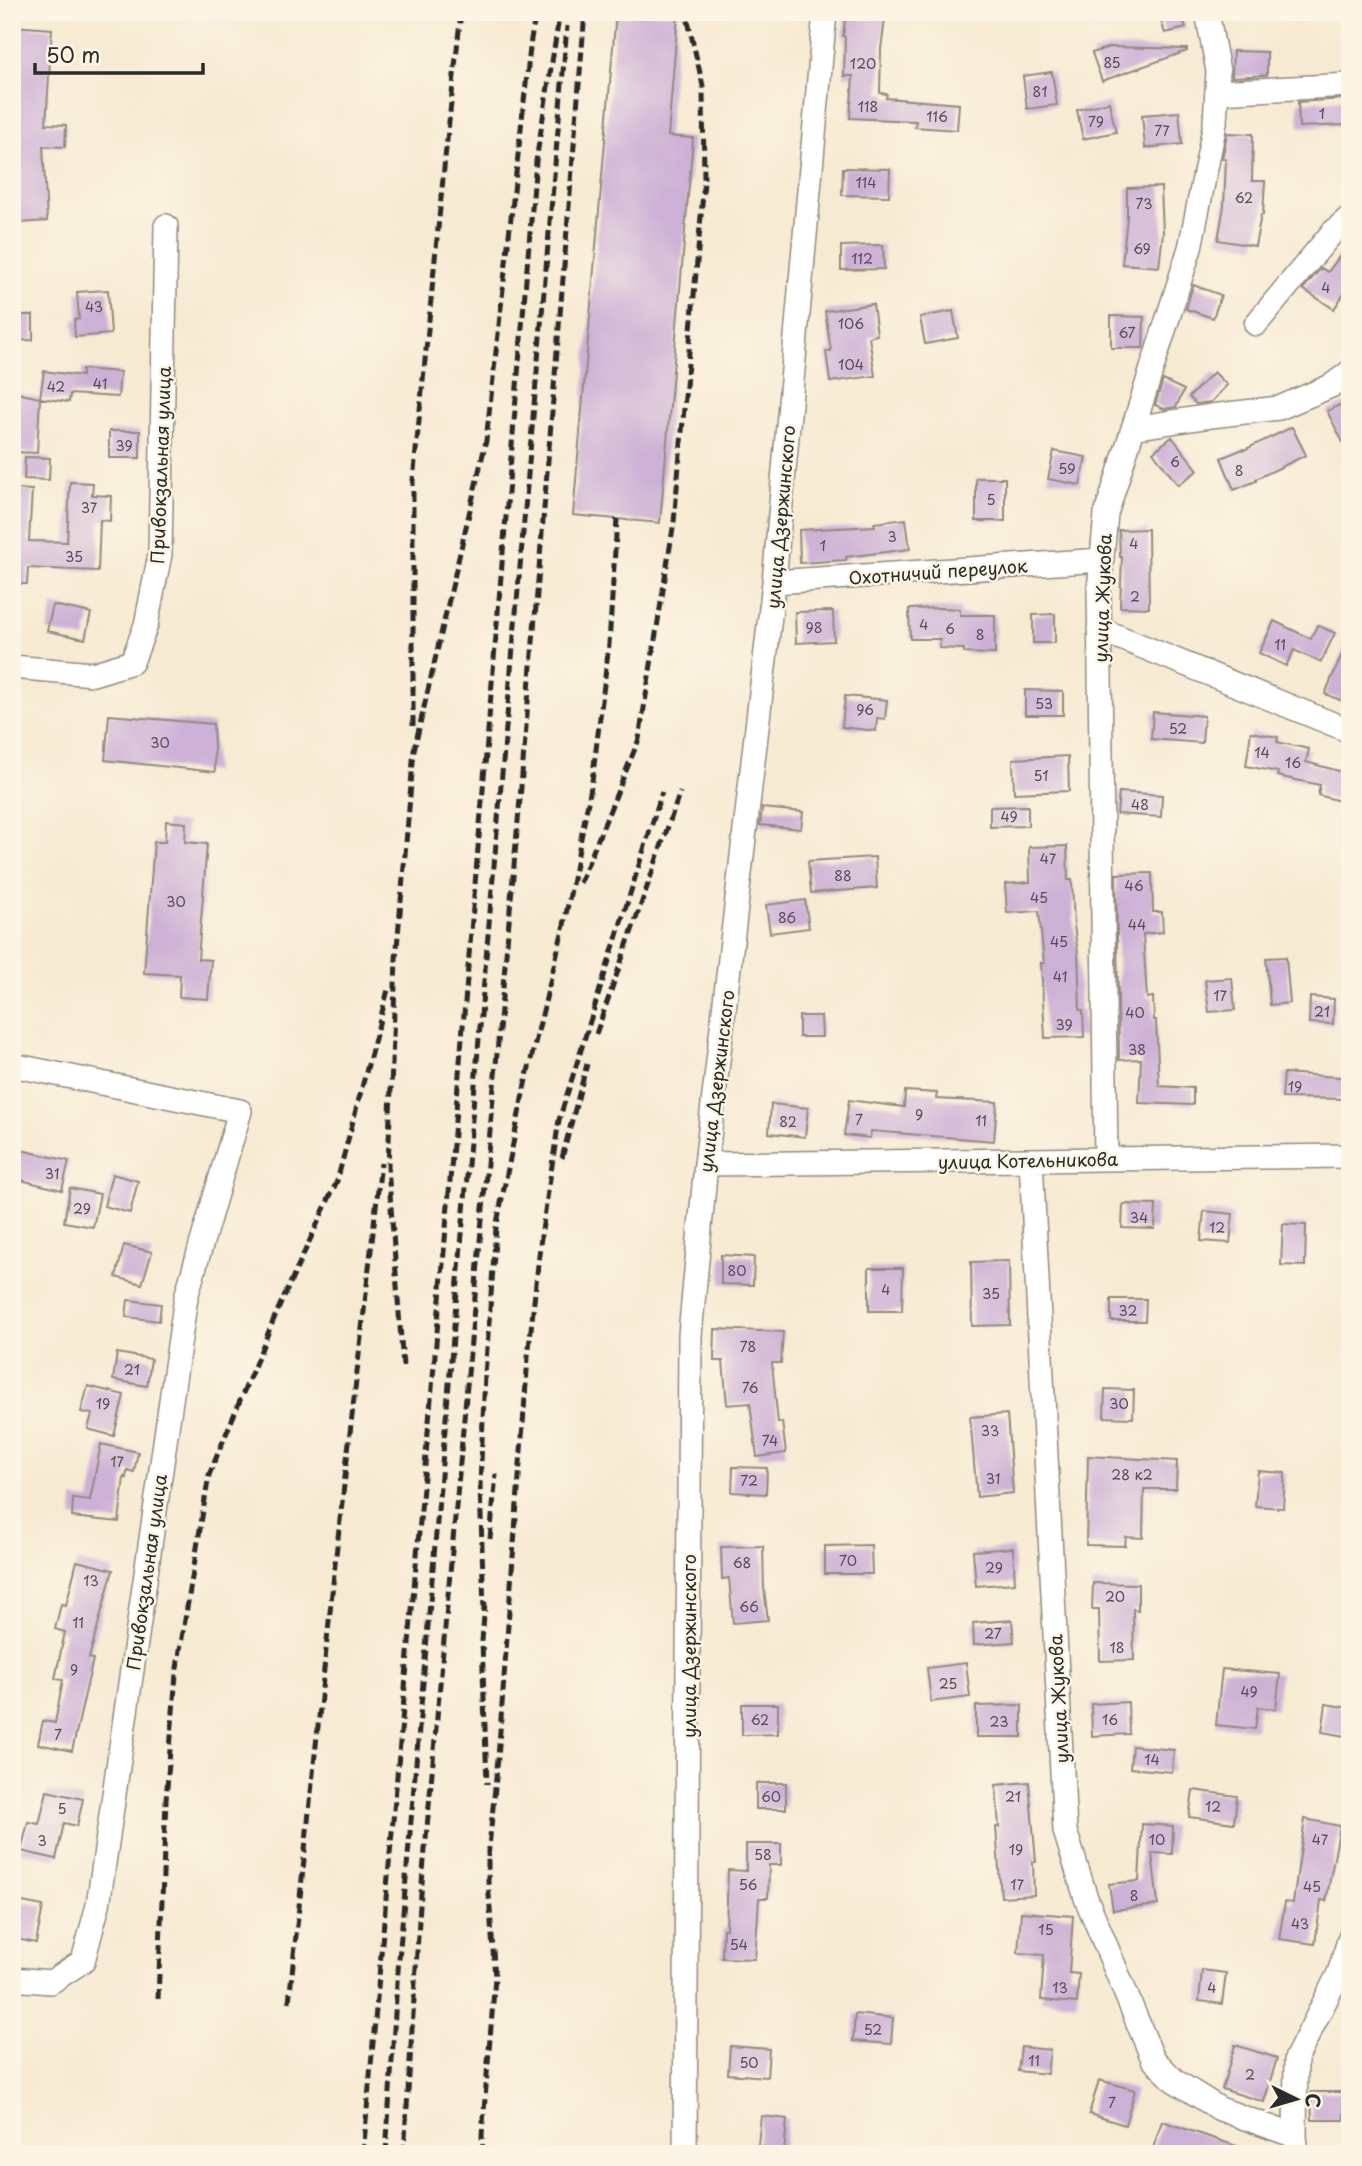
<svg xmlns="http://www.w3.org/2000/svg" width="1362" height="2166" font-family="'Playpen Sans',sans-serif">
	<rect width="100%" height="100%" fill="#fcf5e5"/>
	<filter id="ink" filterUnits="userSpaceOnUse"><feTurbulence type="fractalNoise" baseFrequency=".0143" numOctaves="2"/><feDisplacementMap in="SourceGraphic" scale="14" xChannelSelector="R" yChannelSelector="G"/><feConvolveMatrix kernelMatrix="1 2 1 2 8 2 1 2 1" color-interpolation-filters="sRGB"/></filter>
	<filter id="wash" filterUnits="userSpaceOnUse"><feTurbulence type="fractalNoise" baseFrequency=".00686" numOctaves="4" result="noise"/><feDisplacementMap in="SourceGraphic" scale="28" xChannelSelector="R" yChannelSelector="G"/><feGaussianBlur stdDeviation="1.57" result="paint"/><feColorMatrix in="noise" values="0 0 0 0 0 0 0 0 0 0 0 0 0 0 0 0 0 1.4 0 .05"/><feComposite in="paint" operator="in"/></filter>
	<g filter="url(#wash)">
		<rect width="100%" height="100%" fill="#f7ead3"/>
		<g id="blocks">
			<!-- building -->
			<path fill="#cdb0d6" d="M616,12l62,2 -10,122 25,2 -33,385 -87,-8z
				M846,12h40l-5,37 -1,44 7,1 -1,4 73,6 -2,26 -42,-3 1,-6 -66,-3 3,-42h-9l1,-39 -2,-1z
				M1158,12h23l5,16 -21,5z
				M12,26l40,3 -6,95 20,1 -1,22 -22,-1 4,75 -28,2 -4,-71h-3z
				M1110,47l77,2v2l-85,30 -10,-28z
				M1233,51l34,1v23l-35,2z
				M1052,72l5,33 -30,4 -4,-33z
				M1344,99l1,26 -46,2 -1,-25z
				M1109,102l7,30 -33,7 -6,-29z
				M1179,112l3,32 -37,4 -3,-33z
				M1227,133l26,1 -1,47h13l-2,34h-2l-6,31 -37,-6 6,-34 2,-47h-4z
				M843,168l47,1 -1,27 -47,-1z
				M1161,187l2,46 -4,34 -37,-3 5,-47v-29z
				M1350,242v42l-16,25 -31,-20 18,-21 7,4z
				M883,245l1,24 -43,1v-24z
				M1193,285l28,10 -8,23 -27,-9z
				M108,290l3,44 -36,3 -1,-17 5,-1 -2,-27z
				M873,304l4,31 -8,2 6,39 -45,6 -4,-31h5l-6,-40z
				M953,311l5,27 -33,6 -5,-27z
				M12,315h21v25l-21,1z
				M1111,316l33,1 -1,31h-32z
				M82,369l38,3 -2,25 -48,-3 -1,8 -29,-4 4,-27 38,5z
				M1214,372l13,13 -16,17 -15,2 -7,-7z
				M1163,380l21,10 -8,17 -12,2 -9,-4z
				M12,392l28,6 -3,55 -25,-1z
				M1350,400v56l-23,-45z
				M1292,427l14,28 -50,24v2l-22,9 -13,-32 22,-9 1,1z
				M109,431h31v27h-31z
				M1172,437l26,33 -20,15 -25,-33z
				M1054,451l32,6 -6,28 -32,-6z
				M25,457l25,1 -1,22 -25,-1z
				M976,478h29v43h-29z
				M70,482l23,1 -1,12 19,1 -1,25 -10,-1 -2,51 -70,-3 -1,16h-15l1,-95 19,1 -3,51 38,1z
				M906,519l4,30 -64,8v3l-46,3 -1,-33 76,-4 -1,-3z
				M1148,529l1,79 -29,-1 2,-50h-2l-1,-27z
				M53,605l38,8 -6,26 -38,-8z
				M943,608l17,1v6h35v39l-31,-1v-4l-25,-1 1,-9h-30l-1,-30z
				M833,611l1,30 -38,2 -1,-31z
				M1055,614v29h-22v-28z
				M1274,621l37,18 6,-14 18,8 -14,29 -27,-12 -8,16 -27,-13z
				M1350,635v69l-25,-10z
				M1025,690l38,1v24h-38z
				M845,696l42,4 -2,19 -8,-1 -1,13 -34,-4z
				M1153,712l51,4 -2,27 -51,-4z
				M109,715l104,9 2,48 -110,-12z
				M1251,732l27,5 -1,5 32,7 -3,13 44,12v18l-3,11 -29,-8 2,-10 -43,-9 1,-4 -32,-6z
				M1068,756l1,35 -55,2 -1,-34z
				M1119,792l43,3 -1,22 -44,-3z
				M1028,806v20l-38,1v-20z
				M762,808l41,4 -2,17 -41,-4z
				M166,821l20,2 -1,19 22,2 -9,115 13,1 -3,39 -29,-2 1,-22 -36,-2 10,-131h11z
				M1067,846l1,34h4l2,46 4,27 2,57h3l1,27 -39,1 -4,-75h3l-5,-52 -32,2 -2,-29 25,-2 -1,-35z
				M875,857l2,31 -66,5 -3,-32z
				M1152,873l1,39h9l1,20 -20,2 4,64 6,-1 1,23h2l3,66 34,2v17l-54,-2 2,-44 -22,1 -3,-186z
				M805,900l4,28 -39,5 -4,-28z
				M1286,957l4,46 -20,2 -4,-47z
				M1232,978l3,32 -26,2 -4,-32z
				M1310,997l24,2 -1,25 -24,-1z
				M799,1016h22l1,21h-23z
				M1284,1073l66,5v21l-68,-1z
				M905,1091l32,2 -1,6 61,3 -3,39 -123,-10 -1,7 -26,-3 5,-35 55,7z
				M771,1104l37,4 -3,29 -36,-4z
				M12,1148l57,13 -7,29 -50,-12z
				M112,1174l26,7 -8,32 -26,-7z
				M70,1188l30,6 -7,33 -29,-5z
				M1123,1204l33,1 -1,24 -33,-1z
				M1204,1211l29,3 -3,29 -29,-2z
				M1283,1224l23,1 -1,41 -24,-1z
				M124,1245l28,7 -10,32 -26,-7z
				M721,1255l33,2 -1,28 -32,-1z
				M1009,1261l1,64 -38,1 -1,-64z
				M869,1268h34l-1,43h-33z
				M1111,1299h35l-1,22h-34z
				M128,1300l33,4 -2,17 -33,-4z
				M715,1329l68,3 -2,31h-9l6,60 4,-1 4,31 -29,4 -7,-54 -23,2 -4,-44h-9z
				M117,1353l34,6 -4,27 -34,-6z
				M88,1386l36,9 -10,41 -26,-7 4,-15 -11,-2z
				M1105,1389l29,1 -1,28 -29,-1z
				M1007,1414l6,79 -36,4 -7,-80z
				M101,1444l37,8 -4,20 -7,-2 -1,8 -2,-1 -5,45 -47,-5 1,-19 17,2z
				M1088,1456l89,5 -1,28h-32l-1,49 -17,-1 -1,9 -39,-1z
				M733,1467l34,1 -1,26 -34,-2z
				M1258,1471l27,2 -2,35 -28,-2z
				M871,1545l1,29h-47v-28z
				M763,1546l1,43 4,31 -35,3 -4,-45 -7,1 -1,-32z
				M1013,1548l2,35 -39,3 -3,-35z
				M77,1561l36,9 -24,88 4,1 -21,92 -34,-7 5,-23 12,2 8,-43 -8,-1 10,-47 -10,-3 6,-25 5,1z
				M1093,1583l45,1v26l-5,-1 1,51 -34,1 -1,-52h-7z
				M1012,1620l2,22 -40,3 -1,-22z
				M966,1663l4,34 -39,5 -4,-34z
				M1222,1669l58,5 -4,35 -18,-2 -3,22 -39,-4z
				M1128,1702l1,32 -37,2 -1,-32z
				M742,1704h36v30l-36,1z
				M1326,1704l24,4v29l-28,-5z
				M1022,1705v32h-46v-31z
				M1132,1746l42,4 -2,22 -42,-4z
				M1029,1782l7,80h-3l1,33 -33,2 -5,-70h3l-3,-42z
				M756,1783h30v26h-30z
				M1193,1790l44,6 -3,27 -45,-6z
				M47,1791l36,8 -6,27 -13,-3 -8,36 -35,-8 7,-29 11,2z
				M1305,1819l35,7 -14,75 -5,-1 -6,44 -36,-5 6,-37 8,1z
				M1142,1824l31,2 -1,28 -20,-1 6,52 -45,5 -4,-26 30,-3z
				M746,1844h35v21h-12l-1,33h-9l-4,61 -33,-1 1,-29h3l2,-59 18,1z
				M12,1900l31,6 -7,37 -24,-5z
				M1021,1912l52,4 -4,57 10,1 -2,29 -36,-3 3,-45 -26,-2z
				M1202,1970l24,3 -4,31 -23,-3z
				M855,2014l38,4 -2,26 -38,-3z
				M1235,2045l42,13 -13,44 -42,-13z
				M730,2046l39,3 -2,28 -39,-3z
				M1021,2047l29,3 -3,24 -29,-3z
				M1099,2080l36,10 -10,35 -36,-11z
				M1311,2092h33v28h-32z
				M761,2116l26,3 -3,35h-27z
				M1162,2121l89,30v3h-89l-10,-3z"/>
		</g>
	</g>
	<g filter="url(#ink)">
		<use href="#blocks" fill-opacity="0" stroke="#918a7f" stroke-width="2"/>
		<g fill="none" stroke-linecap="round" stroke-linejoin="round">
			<defs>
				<path id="street" d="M1217,92l133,-7
					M1256,324l76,-91 18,-16
					M1133,428l78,-12 68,-8 52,-22 19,-14
					M774,582l328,-22
					M1099,629l251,102
					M12,667l81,7 39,-12 14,-37 14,-71 6,-328
					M12,1065l228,46 -54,186 -88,608 -15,56 -32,21 -39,-3
					M1106,1159l-7,-569 7,-76 84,-266 25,-125 3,-52 -11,-59
					M1031,1160l34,671 21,67 67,161 22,22 45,28 75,27
					M706,1164l644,-8
					M685,2154l5,-819 16,-171 68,-582 51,-570
					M1297,2154l-2,-18 1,-77 43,-86 11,-36"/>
			</defs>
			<!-- street casing -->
			<use href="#street" stroke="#918a7f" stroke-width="26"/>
			<!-- street -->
			<use href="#street" stroke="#fff" stroke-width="23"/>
			<!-- rail -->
			<path stroke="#2b2b2b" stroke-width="5" stroke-dasharray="10 5" stroke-linecap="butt" d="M413,726v-245l32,-323 16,-146
				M580,883l59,-144 35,-217 30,-340 -1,-96 -17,-74
				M596,1034l84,-242
				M562,1158l25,-94
				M403,1366l-15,-199 8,-208 18,-209 72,-309 45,-402 5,-27
				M490,1539l6,-65
				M485,1602l-3,39 5,143
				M484,1611l-4,-127 5,-109 11,-147 29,-144 39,-159 28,-143 17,-138 8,-125
				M488,1857l10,-99 30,-401 13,-120 18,-117 103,-328
				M158,1999l8,-199 10,-126 33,-199 67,-161 61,-133 52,-195
				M289,2002l47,-447 45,-392
				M363,2154l77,-855 96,-1138 24,-149
				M386,2154l11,-172 170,-1956
				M404,2154l16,-249 100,-1106 65,-787
				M483,2154l-1,-19 13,-157 -7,-97v-34"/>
		</g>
	</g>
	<g text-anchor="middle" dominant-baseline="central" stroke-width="5" stroke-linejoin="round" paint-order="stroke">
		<!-- number labels -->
		<g font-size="14" fill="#544c56">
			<text x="1112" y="62">85</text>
			<text x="863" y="63">120</text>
			<text x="1040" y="91">81</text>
			<text x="868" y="106">118</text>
			<text x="1322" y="113">1</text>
			<text x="937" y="116">116</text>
			<text x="1096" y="121">79</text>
			<text x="1162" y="130">77</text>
			<text x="866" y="182">114</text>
			<text x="1244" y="197">62</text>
			<text x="1144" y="203">73</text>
			<text x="1142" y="248">69</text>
			<text x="862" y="258">112</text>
			<text x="1326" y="287">4</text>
			<text x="94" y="306">43</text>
			<text x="851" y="323">106</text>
			<text x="1127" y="332">67</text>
			<text x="851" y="364">104</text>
			<text x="100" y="383">41</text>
			<text x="56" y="386">42</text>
			<text x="124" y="445">39</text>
			<text x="1175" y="461">6</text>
			<text x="1067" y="468">59</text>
			<text x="1239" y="470">8</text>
			<text x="991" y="499">5</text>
			<text x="89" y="507">37</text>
			<text x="892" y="536">3</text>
			<text x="1134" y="543">4</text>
			<text x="823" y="545">1</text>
			<text x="74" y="556">35</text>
			<text x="1135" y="596">2</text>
			<text x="924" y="624">4</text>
			<text x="814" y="627">98</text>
			<text x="950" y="628">6</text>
			<text x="980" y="634">8</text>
			<text x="1280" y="644">11</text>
			<text x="1044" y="703">53</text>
			<text x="865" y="709">96</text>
			<text x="1178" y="728">52</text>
			<text x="160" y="742">30</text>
			<text x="1262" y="752">14</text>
			<text x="1293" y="762">16</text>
			<text x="1041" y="775">51</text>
			<text x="1140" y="804">48</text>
			<text x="1009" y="816">49</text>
			<text x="1048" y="858">47</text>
			<text x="843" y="875">88</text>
			<text x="1134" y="885">46</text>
			<text x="1039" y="897">45</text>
			<text x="176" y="901">30</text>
			<text x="787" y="917">86</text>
			<text x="1137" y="924">44</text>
			<text x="1059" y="941">45</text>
			<text x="1060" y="976">41</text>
			<text x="1220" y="995">17</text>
			<text x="1322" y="1011">21</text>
			<text x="1135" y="1012">40</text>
			<text x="1064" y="1024">39</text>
			<text x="1137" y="1049">38</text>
			<text x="1295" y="1086">19</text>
			<text x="919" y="1114">9</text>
			<text x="859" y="1119">7</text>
			<text x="981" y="1120">11</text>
			<text x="788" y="1121">82</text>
			<text x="52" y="1173">31</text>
			<text x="82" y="1208">29</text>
			<text x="1139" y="1217">34</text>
			<text x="1217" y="1227">12</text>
			<text x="737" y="1270">80</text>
			<text x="886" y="1289">4</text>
			<text x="991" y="1293">35</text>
			<text x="1128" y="1310">32</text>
			<text x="748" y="1346">78</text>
			<text x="132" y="1369">21</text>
			<text x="750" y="1387">76</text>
			<text x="103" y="1403">19</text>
			<text x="1119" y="1403">30</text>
			<text x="990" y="1430">33</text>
			<text x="770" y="1440">74</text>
			<text x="117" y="1461">17</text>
			<text x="1132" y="1474">28 к2</text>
			<text x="993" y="1478">31</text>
			<text x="749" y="1480">72</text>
			<text x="848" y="1560">70</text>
			<text x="742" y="1562">68</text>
			<text x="994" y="1567">29</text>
			<text x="91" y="1580">13</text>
			<text x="1115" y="1596">20</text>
			<text x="749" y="1606">66</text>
			<text x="78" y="1622">11</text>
			<text x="993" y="1633">27</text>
			<text x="1117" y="1647">18</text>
			<text x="74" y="1669">9</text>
			<text x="948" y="1683">25</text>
			<text x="1249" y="1691">49</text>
			<text x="760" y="1719">62</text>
			<text x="1110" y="1719">16</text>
			<text x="999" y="1721">23</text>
			<text x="58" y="1734">7</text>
			<text x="1152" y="1759">14</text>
			<text x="771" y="1796">60</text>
			<text x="1013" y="1796">21</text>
			<text x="1213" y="1806">12</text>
			<text x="62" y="1808">5</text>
			<text x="1157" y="1839">10</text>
			<text x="1320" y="1839">47</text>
			<text x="42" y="1840">3</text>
			<text x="1016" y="1849">19</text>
			<text x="763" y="1854">58</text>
			<text x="748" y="1884">56</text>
			<text x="1017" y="1884">17</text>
			<text x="1312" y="1886">45</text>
			<text x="1134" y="1895">8</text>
			<text x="1300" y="1923">43</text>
			<text x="1046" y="1929">15</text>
			<text x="739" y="1944">54</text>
			<text x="1060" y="1987">13</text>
			<text x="1212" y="1987">4</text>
			<text x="873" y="2029">52</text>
			<text x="1034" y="2060">11</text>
			<text x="749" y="2062">50</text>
			<text x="1250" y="2074">2</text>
			<text x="1112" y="2102">7</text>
		</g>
		<!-- street labels -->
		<g font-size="18" fill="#2b2b2b" stroke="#fcf5e5">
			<text transform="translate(160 465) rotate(-88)">Привокзальная улица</text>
			<text transform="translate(780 517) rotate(-85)">улица Дзержинского</text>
			<text transform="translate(938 571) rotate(-4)">Охотничий переулок</text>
			<text transform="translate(1102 598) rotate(-88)">улица Жукова</text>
			<text transform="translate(716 1081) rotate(-83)">улица Дзержинского</text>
			<text transform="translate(1028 1160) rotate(-1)">улица Котельникова</text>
			<text transform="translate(146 1572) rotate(-82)">Привокзальная улица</text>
			<text transform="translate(688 1646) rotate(-90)">улица Дзержинского</text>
			<text transform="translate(1058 1699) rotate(-93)">улица Жукова</text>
		</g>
	</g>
	<!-- margin -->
	<rect width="1362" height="2166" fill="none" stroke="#fcf5e5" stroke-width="42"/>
	<!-- north arrow -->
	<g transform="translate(1296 2099) rotate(95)" stroke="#fcf5e5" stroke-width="5" paint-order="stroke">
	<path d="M0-5L12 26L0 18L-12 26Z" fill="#2b2b2b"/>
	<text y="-10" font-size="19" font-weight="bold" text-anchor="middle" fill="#2b2b2b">С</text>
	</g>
	<!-- scale -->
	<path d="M35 63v10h168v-10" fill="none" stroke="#2b2b2b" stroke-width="3.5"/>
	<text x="46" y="63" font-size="21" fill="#2b2b2b" stroke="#fcf5e5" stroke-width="5" paint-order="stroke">50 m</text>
</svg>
